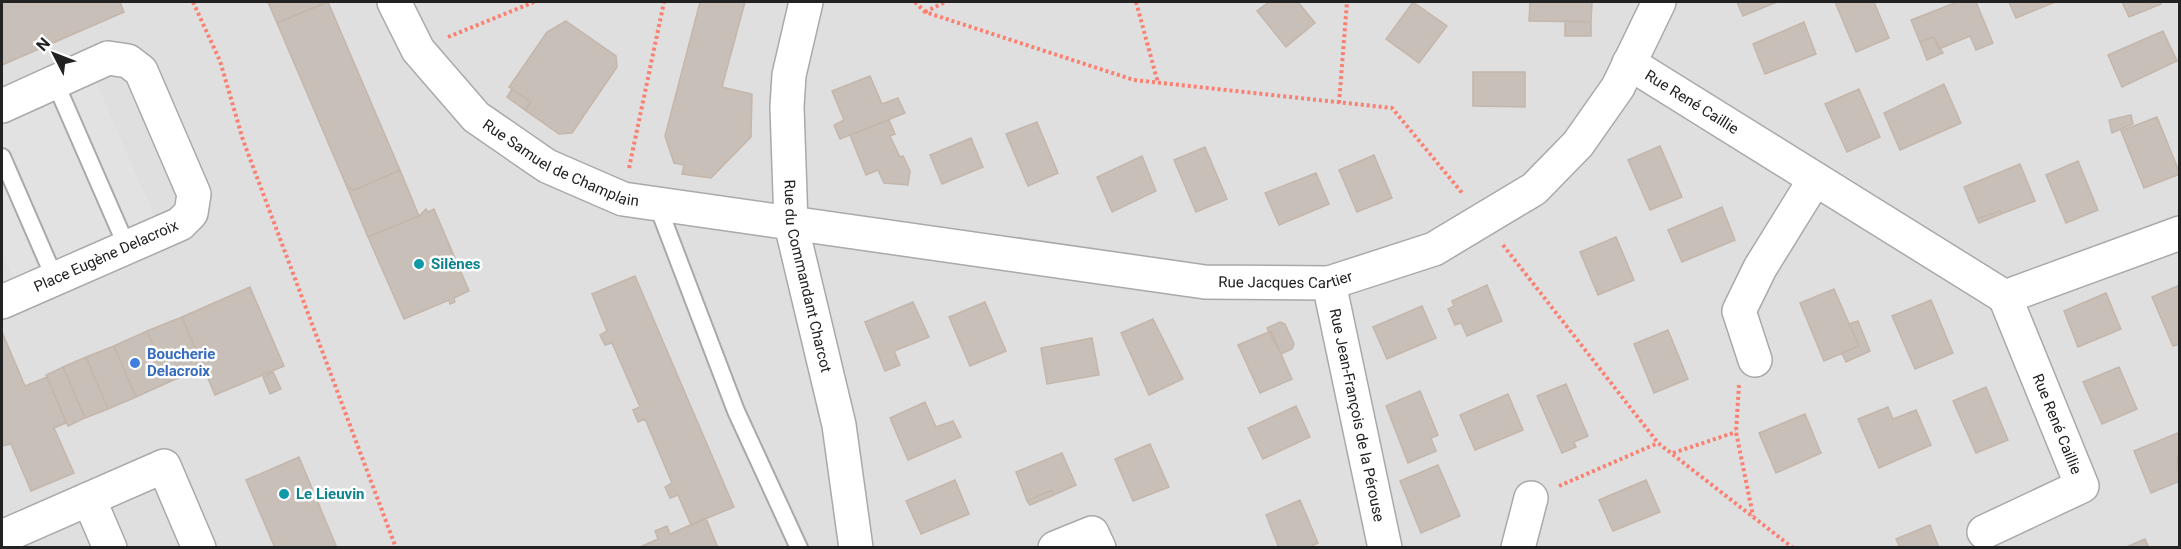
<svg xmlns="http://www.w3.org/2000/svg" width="2181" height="549" font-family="Roboto,sans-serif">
	<rect width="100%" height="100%" fill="#f2efe9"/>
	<!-- residential -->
	<path fill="#e0dfdf" d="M2,2h2177v545h-2177z"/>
	<!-- parking -->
	<path fill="#e2e2e2" d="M95,80l62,142 -141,62 -14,-32v-131z"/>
	<!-- building -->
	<path fill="#c7bfb8" stroke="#c4b6ab" stroke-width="1.5" d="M2,2h118l4,10 -122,53z
		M268,2h59l-50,21z
		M328,2l72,168 -45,20 -8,-3 -70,-164z
		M700,2h45l-23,85 30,7 -1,43 -40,41 -29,-4 2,-9 -10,-2 -9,-27z
		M1269,2h29l17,21 -29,24 -29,-36z
		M1413,2l34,24 -28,37 -33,-24z
		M1530,2h62l-1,20 -62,-1z
		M1737,2h40l-34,14z
		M1835,2h39l15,36 -33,14z
		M1957,2h19l17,41 -17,7 -6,-14 -31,13 -5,-12 -14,5 -9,-22z
		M2009,2h46l-39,16z
		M2122,2h38l1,2 -32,13z
		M566,21l50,35 1,11 -45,66 -13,1 -34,-24 6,-8 -22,-15 38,-55z
		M1565,21l26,1v14h-26z
		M1804,22l12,32 -51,20 -12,-30z
		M2163,31l14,30 -55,26 -14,-32z
		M1934,37l9,16 -16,7 -7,-18z
		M1473,72h52v35l-52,-1z
		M870,76l12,28 16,-6 7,15 -65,26 -6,-14 10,-5 -12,-29z
		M1944,84l17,39 -61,27 -16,-37z
		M512,89l19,13 -6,8 -18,-13z
		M1859,89l21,48 -33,15 -22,-48z
		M2131,115l2,9 -21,9 -3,-13z
		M2157,117l23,57 -36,14 -23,-57z
		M889,120l6,14 -5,2 10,21 3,-1 7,15 -2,14 -24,-2 -6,-13 -12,5 -16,-40z
		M1037,122l21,51 -30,13 -22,-52z
		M971,138l12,29 -41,17 -12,-29z
		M1660,146l22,51 -32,13 -22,-50z
		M1205,147l22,52 -31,13 -22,-52z
		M1374,155l18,43 -35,14 -18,-42z
		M1142,156l14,35 -44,21 -15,-35z
		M2078,161l20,49 -32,13 -20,-48z
		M2020,164l15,37 -34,13 -1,-3 -23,8 -13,-32z
		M400,170l19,46 -51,21 -21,-50 8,3z
		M1316,173l13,31 -50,21 -14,-32z
		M1722,207l13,33 -53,22 -14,-32z
		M426,209l2,3 6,-3 35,82 -15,7 1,4 -5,2 -1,-4 -45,19 -36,-82 51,-21z
		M2000,211l1,3 -22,9 -2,-4z
		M1616,237l18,43 -36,15 -18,-43z
		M635,276l99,231 -43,18 -13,-30 -8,3 -5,-11 7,-4 -27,-64 -7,3 -5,-12 7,-3 -28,-64 -7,2 -5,-10 7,-4 -15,-37z
		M1487,285l15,36 -35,15 -6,-13 -6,2 -7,-16 6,-3 -2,-5z
		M2180,285v59l-7,2 -21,-49z
		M250,287l34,79 -69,29 -33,-78z
		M1834,289l25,57 -35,15 -24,-58z
		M2106,293l15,36 -43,18 -14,-36z
		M1931,300l22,53 -38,16 -23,-53z
		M913,302l16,35 -35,14 6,14 -15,6 -20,-49z
		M985,302l21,49 -36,15 -21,-49z
		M1422,306l14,32 -49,21 -14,-32z
		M182,317l21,51 -34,14 -22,-51z
		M1153,319l30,60 -34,16 -28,-62z
		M1858,321l12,30 -24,11 -4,-9 17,-7 -10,-22z
		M1280,322l5,2 9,20 -2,5 -11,5 -14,-26z
		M1668,330l20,49 -34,14 -20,-49z
		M147,331l22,51 -33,15 -22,-51z
		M1271,331l21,48 -32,14 -22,-48z
		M2,332l23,54 22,-9 19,46 -12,5 20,45 -43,18 -20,-47 -9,2z
		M1092,338l7,37 -52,9 -6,-36z
		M114,346l22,51 -28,12 -22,-52z
		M86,357l22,52 -23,9 -22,-51z
		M63,367l22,51 -17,8 -22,-51z
		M2119,367l18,42 -35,15 -19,-42z
		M273,372l8,17 -11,5 -7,-17z
		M1566,384l22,52 -14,6 2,5 -14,6 -25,-57z
		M1986,387l22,53 -32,13 -23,-52z
		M1420,391l18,44 -7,3 5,13 -28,12 -22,-57z
		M1508,394l15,36 -48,20 -15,-35z
		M925,402l11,25 17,-6 8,16 -53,23 -18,-42z
		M1296,406l14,31 -47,22 -15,-31z
		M1888,407l5,12 23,-9 15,35 -52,23 -21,-49z
		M1805,414l16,39 -45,20 -17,-40z
		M2180,432v24l-3,1 3,24 -29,12 -17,-42z
		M1150,444l19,43 -36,14 -18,-42z
		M1062,453l14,32 -22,10 -2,-5 -25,11 -11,-29z
		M299,457l38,91h-62l-29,-68z
		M1438,465l22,51 -39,17 -21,-52z
		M955,480l14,34 -48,20 -15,-33z
		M1646,480l14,32 -47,19 -14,-31z
		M1052,490l2,5 -24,10 -3,-4z
		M1300,500l18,43 -11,5h-28l-13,-33z
		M706,518l12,30h-80l20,-9 -3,-8 12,-5 3,8z
		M1930,525l9,23h-39l-4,-9z
		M2145,539l4,9h-25z"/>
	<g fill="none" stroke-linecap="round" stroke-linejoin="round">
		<defs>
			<path id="lane" d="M55,82l72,165
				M2,157l53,122
				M657,204l79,207 63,137"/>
			<g id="street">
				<path id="s1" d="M394,2l24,48 58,67 71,49 76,33 582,83 124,1 105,-34 100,-60 44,-45 40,-57 41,-85"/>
				<path id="s2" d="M806,2l-17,73 -2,32 4,117 48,201 17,123"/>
				<path id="s3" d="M1629,63l376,234 175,-64"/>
				<path d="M2,106l106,-48 20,3 13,10 53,123 -3,19 -11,11 -178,78"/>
				<path id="s4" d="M1329,283l56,265"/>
				<path d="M1755,360l-16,-49 21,-43 55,-89"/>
				<path d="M89,499l21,49"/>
				<path d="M1984,532l98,-46 -77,-189"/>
				<path d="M2,537l162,-71 35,82"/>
				<path d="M1055,548l37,-15 7,15"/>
				<path d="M1518,548l13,-50"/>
			</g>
		</defs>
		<!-- lane casing -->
		<use href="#lane" stroke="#a9a9a9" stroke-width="20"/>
		<!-- street casing -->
		<use href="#street" stroke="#a9a9a9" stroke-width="36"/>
		<!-- path -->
		<path stroke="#fa8072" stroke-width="4" stroke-dasharray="3 3" stroke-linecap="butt" d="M193,2l27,59 23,79 153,408
			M915,2l10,10 209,68 258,28 71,86
			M1136,2l22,81
			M925,12l20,-10
			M448,37l86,-35
			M1339,103l8,-101
			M629,168l35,-166
			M1503,245l155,198 135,105
			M1739,385l-3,47 17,84
			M1673,453l63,-21
			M1559,486l99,-43"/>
		<!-- lane -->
		<use href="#lane" stroke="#fff" stroke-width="16"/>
		<!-- street -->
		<use href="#street" stroke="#fff" stroke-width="33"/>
	</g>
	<!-- markers -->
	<g fill="#0f9aa8" stroke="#fff" stroke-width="2">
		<circle cx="419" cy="264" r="6"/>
		<circle cx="284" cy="494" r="6"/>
	</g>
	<circle fill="#3f7fe0" stroke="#fff" stroke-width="2" cx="135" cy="363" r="6"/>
	<g text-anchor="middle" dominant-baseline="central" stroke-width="5" stroke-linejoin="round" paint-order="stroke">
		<!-- street labels -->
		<g font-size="15" fill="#222" stroke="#fff">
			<text stroke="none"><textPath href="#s3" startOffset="74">Rue René Caillie</textPath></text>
			<text stroke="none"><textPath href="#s1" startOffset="240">Rue Samuel de Champlain</textPath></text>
			<text transform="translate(106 256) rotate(-24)">Place Eugène Delacroix</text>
			<text stroke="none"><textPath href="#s2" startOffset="278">Rue du Commandant Charcot</textPath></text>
			<text stroke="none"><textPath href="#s1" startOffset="980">Rue Jacques Cartier</textPath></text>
			<text stroke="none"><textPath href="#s4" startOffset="135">Rue Jean-François de la Pérouse</textPath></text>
			<text transform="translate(2057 424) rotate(68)">Rue René Caillie</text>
		</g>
		<!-- culture labels -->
		<g font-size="15" font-weight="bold" fill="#0d838f" stroke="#fff" text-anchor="start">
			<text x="431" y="264">Silènes</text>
			<text x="296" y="494">Le Lieuvin</text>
		</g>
		<!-- shop labels -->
		<g font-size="15" font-weight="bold" fill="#366cbe" stroke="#fff" text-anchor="start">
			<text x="147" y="354">Boucherie<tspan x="147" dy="17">Delacroix</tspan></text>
		</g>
	</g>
	<!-- border -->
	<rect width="2181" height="549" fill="none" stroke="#222222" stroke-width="6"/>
	<!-- north arrow -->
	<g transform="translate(54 54) rotate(312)" stroke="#ffffff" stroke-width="4.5" paint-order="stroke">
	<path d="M0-4.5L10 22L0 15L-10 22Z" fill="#222222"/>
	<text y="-9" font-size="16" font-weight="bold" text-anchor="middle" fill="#222222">N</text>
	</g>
</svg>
